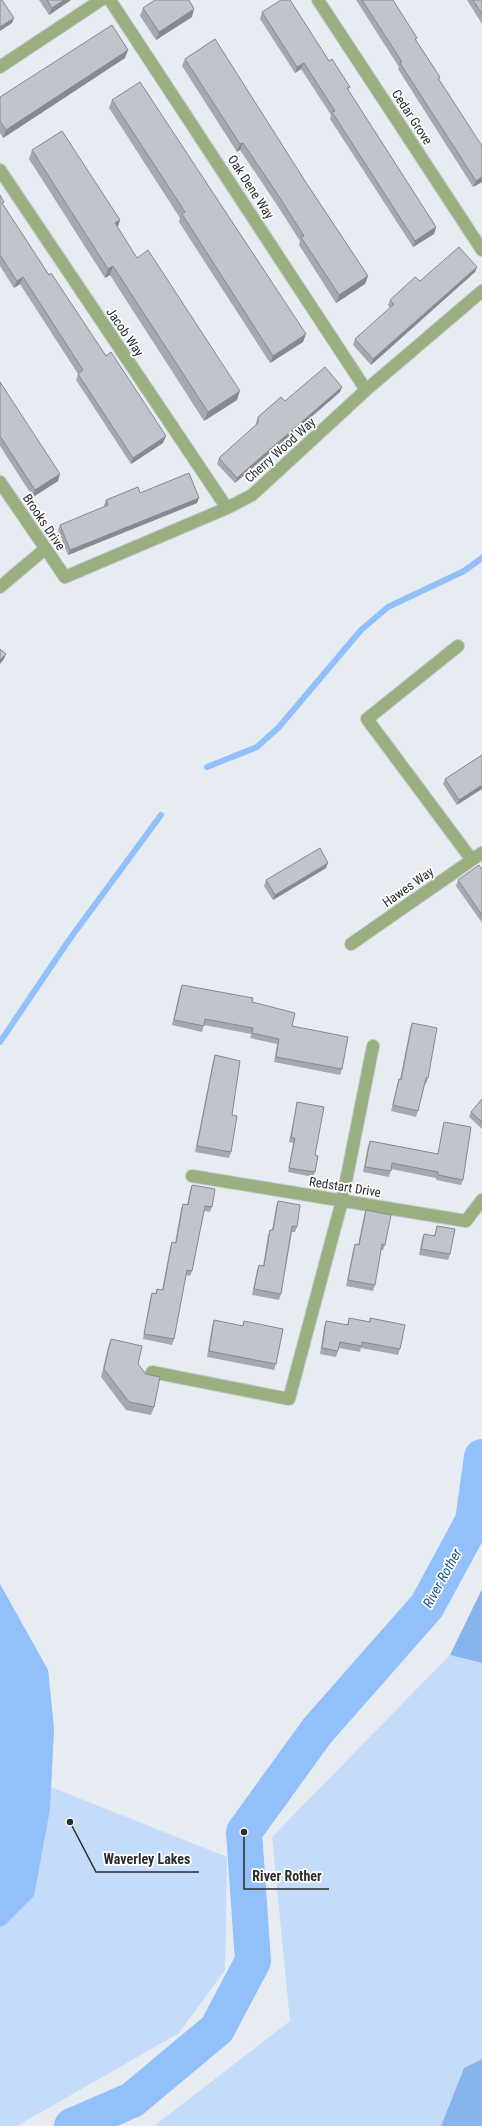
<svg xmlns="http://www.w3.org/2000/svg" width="482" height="2126" font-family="'Roboto Condensed',sans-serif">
	<rect width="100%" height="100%" fill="#e7ecf3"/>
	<!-- green -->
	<path fill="#c4dbf9" d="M0,1584l48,86 6,58 -3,59 176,70 -2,113 -46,63 -162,93h-17z
		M450,1655l32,8v396l-18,9 -23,58h-287l136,-105 -18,-184z"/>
	<!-- forest -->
	<path fill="#86b4ed" d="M482,1589v74l-32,-8z
		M482,2059v67h-41l23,-58z"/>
	<!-- water -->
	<path fill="#92c0fa" d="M0,1584l48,86 6,58 -4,81 -16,87 -29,29 -5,2z"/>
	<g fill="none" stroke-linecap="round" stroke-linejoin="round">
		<!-- stream -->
		<path stroke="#92c0fa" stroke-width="6" d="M207,767l50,-20 22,-20 82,-97 27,-23 76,-36 18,-13
			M0,1042l69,-102 92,-125"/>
		<!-- river -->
		<path stroke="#92c0fa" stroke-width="36" d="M72,2126l60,-26 85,-71 36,-68 -9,-129 73,-101 110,-125 46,-85 9,-64"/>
		<defs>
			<path id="minor" d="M110,0l256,390
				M318,0l164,250
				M0,67l101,-67
				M0,170l227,338
				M0,482l65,95 162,-69 25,-13 114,-105 116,-99
				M0,587l45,-38
				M458,646l-91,73 105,141
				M351,944l131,-91
				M192,1176l274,45 16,-21
				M152,1372l137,27 53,-198 31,-155"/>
		</defs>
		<!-- minor casing -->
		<use href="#minor" stroke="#c5c9d0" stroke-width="14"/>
		<!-- minor -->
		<use href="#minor" stroke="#99af7f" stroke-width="12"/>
	</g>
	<!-- wall -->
	<path fill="#a5a9af" d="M39,0h32l-22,15z
		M356,0h37l23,40 24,37 -1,3 43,102 -9,5 -75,-118 1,-2z
		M467,0h15v24z
		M143,8l49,9 -36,23 -16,-24z
		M262,12l67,49 21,26 -2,3 88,137 -2,7 -21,13 -83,-128 1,-4 -30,-46 -6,4 -35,-54z
		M125,58l-122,80 -3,-5v-36z
		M185,59l120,122 63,95 -3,8 -29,19 -37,-58 1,-4 -23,-36 -37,-55 -3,2 -55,-86z
		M112,100l191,242 -33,21 -91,-141 1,-4 -71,-110z
		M32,150l88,70 -3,7 20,31 100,142 -33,21 -94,-146 -5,3 -76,-119z
		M0,195l3,10 46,70 57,81 57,87 -32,21 -55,-84 2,-6 -58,-90 -6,4 -14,-22z
		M477,267l-2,5 -104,93 -18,-20 2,-6 35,-31 -2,-3 2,-5 30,-19z
		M0,382l58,99 -25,16 -33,-51z
		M340,392l-105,91 -18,-19 2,-6 37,-33v-2l2,-6 27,-16z
		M140,493l57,10 -129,52 -10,-25 2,-5 45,-18 -1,-2 2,-5z
		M482,755l-25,50 -14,-21 2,-5z
		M326,868l-53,32 -9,-14 2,-6z
		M482,869v54l-26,-37 2,-6z
		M182,985l70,17 40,24 50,43 -2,6 -66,-13 3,-18 -27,-6 1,-4 -47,-9 -2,7 -30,-7 8,-35z
		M412,1023l16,55 -2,6h-1l-9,33 -25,-6 6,-26 2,-6h1l10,-50z
		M215,1055l17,60 -1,37 -2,6 -34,-6 18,-91z
		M482,1099v30l-13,-12 2,-5z
		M297,1102l18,53v17l-2,5 -25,-5 5,-29 -4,-1z
		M444,1122l19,58 -2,5 -25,-5v-2l-45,-9 -2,8 -26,-5 5,-26 2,-5 68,13 5,-27z
		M192,1185l20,22 -2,5 -6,-1 -12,60 -2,5 -4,-1 -12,64 -2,6 -29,-6 7,-40 2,-6 3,1 2,-5 5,1 8,-42 2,-6 3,1 6,-34 2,-5 4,1 3,-15z
		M278,1201l19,26 -2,5h-3l-11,62 -2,6 -27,-5 5,-25 2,-5 4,1 5,-31 2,-5h2l4,-23z
		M366,1210l19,35 -2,5h-2l-6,35 -2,6 -27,-5 7,-36 2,-6 3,1 6,-29z
		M437,1226l13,28 -2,6 -29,-5 3,-16 2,-5 10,2z
		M349,1318l20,4 1,-4 30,31 -2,6 -37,-7 -1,4 -21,-4 -3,9 -16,-3 4,-27 2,-6 21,4z
		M214,1320l28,6 2,-5 32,43 -2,6 -67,-13 5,-31z
		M111,1339l27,25 16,43 -3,8 -25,-5 -25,-33 7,-30z"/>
	<!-- shaded-wall -->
	<path fill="#868a8f" d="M64,0h7l-22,15 3,-7z
		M194,9l-2,8 -36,23 3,-8z
		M14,18l-2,5 -12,8v-4z
		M128,50l-3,8 -122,80 3,-8z
		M304,63l-3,6 -6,4 2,-6z
		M243,143l-3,7 -3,2 3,-8z
		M482,177v5l-9,5 3,-6z
		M120,220l-3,9 -2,-6z
		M436,227l-2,7 -21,13 2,-6z
		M113,266l-3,9 -5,3 3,-9z
		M477,267l-2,5 -104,93 2,-6z
		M368,276l-3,8 -29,19 3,-8z
		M23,277l-3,7 -6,4 3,-7z
		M306,334l-3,8 -33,21 3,-7z
		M342,387l-2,5 -105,91 2,-5z
		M240,391l-3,9 -33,21 4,-9z
		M166,436l-3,7 -32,21 2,-6z
		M60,474l-2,7 -25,16 2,-7z
		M199,498l-2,5 -129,52 2,-5z
		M6,654l-2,5 -4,5v-4z
		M482,785v4l-25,16 2,-5z
		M328,863l-2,5 -53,32 2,-5z"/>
	<!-- building -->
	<path fill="#c0c5cc" stroke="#868a8f" d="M0,0h2l12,18 -14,9z
		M47,0h17l-12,8z
		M155,0h34l5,9 -35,23 -16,-24z
		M281,0h9l39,61 3,-2 18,28 -3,1 89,139 -21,14 -83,-129 3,-1 -31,-48 -7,4 -35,-55z
		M362,0h31l24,38 -2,1 25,38 -2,1 44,68v31l-6,4 -76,-118 2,-1z
		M473,0h9v14z
		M112,25l16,25 -122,80 -6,-9v-24z
		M215,39l90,142 63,95 -29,19 -38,-58 3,-1 -24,-38 -37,-55 -3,1 -55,-85z
		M140,82l166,252 -33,22 -91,-142 3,-2 -73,-112z
		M62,131l58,89 -5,3 22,35 11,-8 92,141 -32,21 -95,-146 -5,3 -76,-119z
		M0,195l4,7 -2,1 47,72 2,-2 55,83 5,-4 55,84 -33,22 -55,-84 5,-4 -60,-93 -6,4 -17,-26z
		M459,247l18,20 -104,92 -18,-20 39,-35 -4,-4 25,-23 5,4z
		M325,367l17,20 -105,91 -18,-20 39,-35v-6l23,-20 4,4z
		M0,382l60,92 -25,16 -35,-54z
		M189,473l10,25 -129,52 -10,-25 48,-20 -2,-5 32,-13 2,6z
		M0,649l6,5 -6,6z
		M482,755v30l-23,15 -14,-21z
		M320,848l8,15 -53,32 -9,-15z
		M479,865l3,4v46l-24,-35z
		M182,985l71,13 -1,4 43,11 -3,13 56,11 -6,32 -66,-12 3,-18 -27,-6 1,-5 -48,-9 -1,7 -30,-6z
		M412,1023l25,5 -9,50h-2l-8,33 -25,-6 6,-26 2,1z
		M215,1055l25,6 -8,54 5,1 -6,36 -34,-6z
		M482,1099v23l-11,-10z
		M297,1102l27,5 -9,48 3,1 -3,16 -26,-4 6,-30h-4z
		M444,1122l27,5 -8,53 -25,-5v-3l-46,-9 -1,8 -26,-4 5,-26 68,13z
		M192,1185l23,4 -3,18 -7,-1 -13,65 -5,-1 -13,69 -30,-5 8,-41 4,1 1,-5 6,1 9,-48 4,1 7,-39 5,1z
		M278,1201l22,4 -3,22 -5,-1 -11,68 -27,-5 5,-24 5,1 6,-36h3z
		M366,1210l25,5 -6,30 -3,-1 -7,41 -27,-5 7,-36 4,1z
		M437,1226l18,3 -5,25 -29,-5 3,-15 11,2z
		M349,1318l21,4v-4l35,7 -5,24 -38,-7v4l-22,-4 -2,9 -16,-3 4,-27 22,4z
		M214,1320l29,6 1,-5 39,8 -7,35 -67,-13z
		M111,1339l31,7 -4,18 8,10 14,3 -6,30 -25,-5 -25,-33z"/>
	<g text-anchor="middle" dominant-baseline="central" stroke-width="3.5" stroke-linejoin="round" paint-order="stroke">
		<!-- street labels -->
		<g font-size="13" fill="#2a2c2f" stroke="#fff">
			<text transform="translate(412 117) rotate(57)">Cedar Grove</text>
			<text transform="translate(251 187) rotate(57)">Oak Dene Way</text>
			<text transform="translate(125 332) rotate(56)">Jacob Way</text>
			<text transform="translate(280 450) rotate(-42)">Cherry Wood Way</text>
			<text transform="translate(44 522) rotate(56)">Brooks Drive</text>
			<text transform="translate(408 887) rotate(-35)">Hawes Way</text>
			<text transform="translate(345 1187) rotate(9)">Redstart Drive</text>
		</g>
		<!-- water labels -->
		<g font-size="14" font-style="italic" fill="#165396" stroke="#fff">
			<text transform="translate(442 1578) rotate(-61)">River Rother</text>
		</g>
	</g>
	<!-- callouts -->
	<path fill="none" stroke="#2a2c2f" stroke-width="1.5" d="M70 1822L96 1872H199M244 1832L244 1889H329"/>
	<g fill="#2a2c2f" stroke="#fff" stroke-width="1.5">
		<circle cx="70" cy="1822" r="4"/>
		<circle cx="244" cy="1832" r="4"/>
	</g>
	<g font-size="14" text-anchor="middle" font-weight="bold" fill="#2a2c2f" stroke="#fff" stroke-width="3.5" stroke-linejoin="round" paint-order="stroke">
		<text x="147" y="1864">Waverley Lakes</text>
		<text x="287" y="1881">River Rother</text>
	</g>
</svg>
